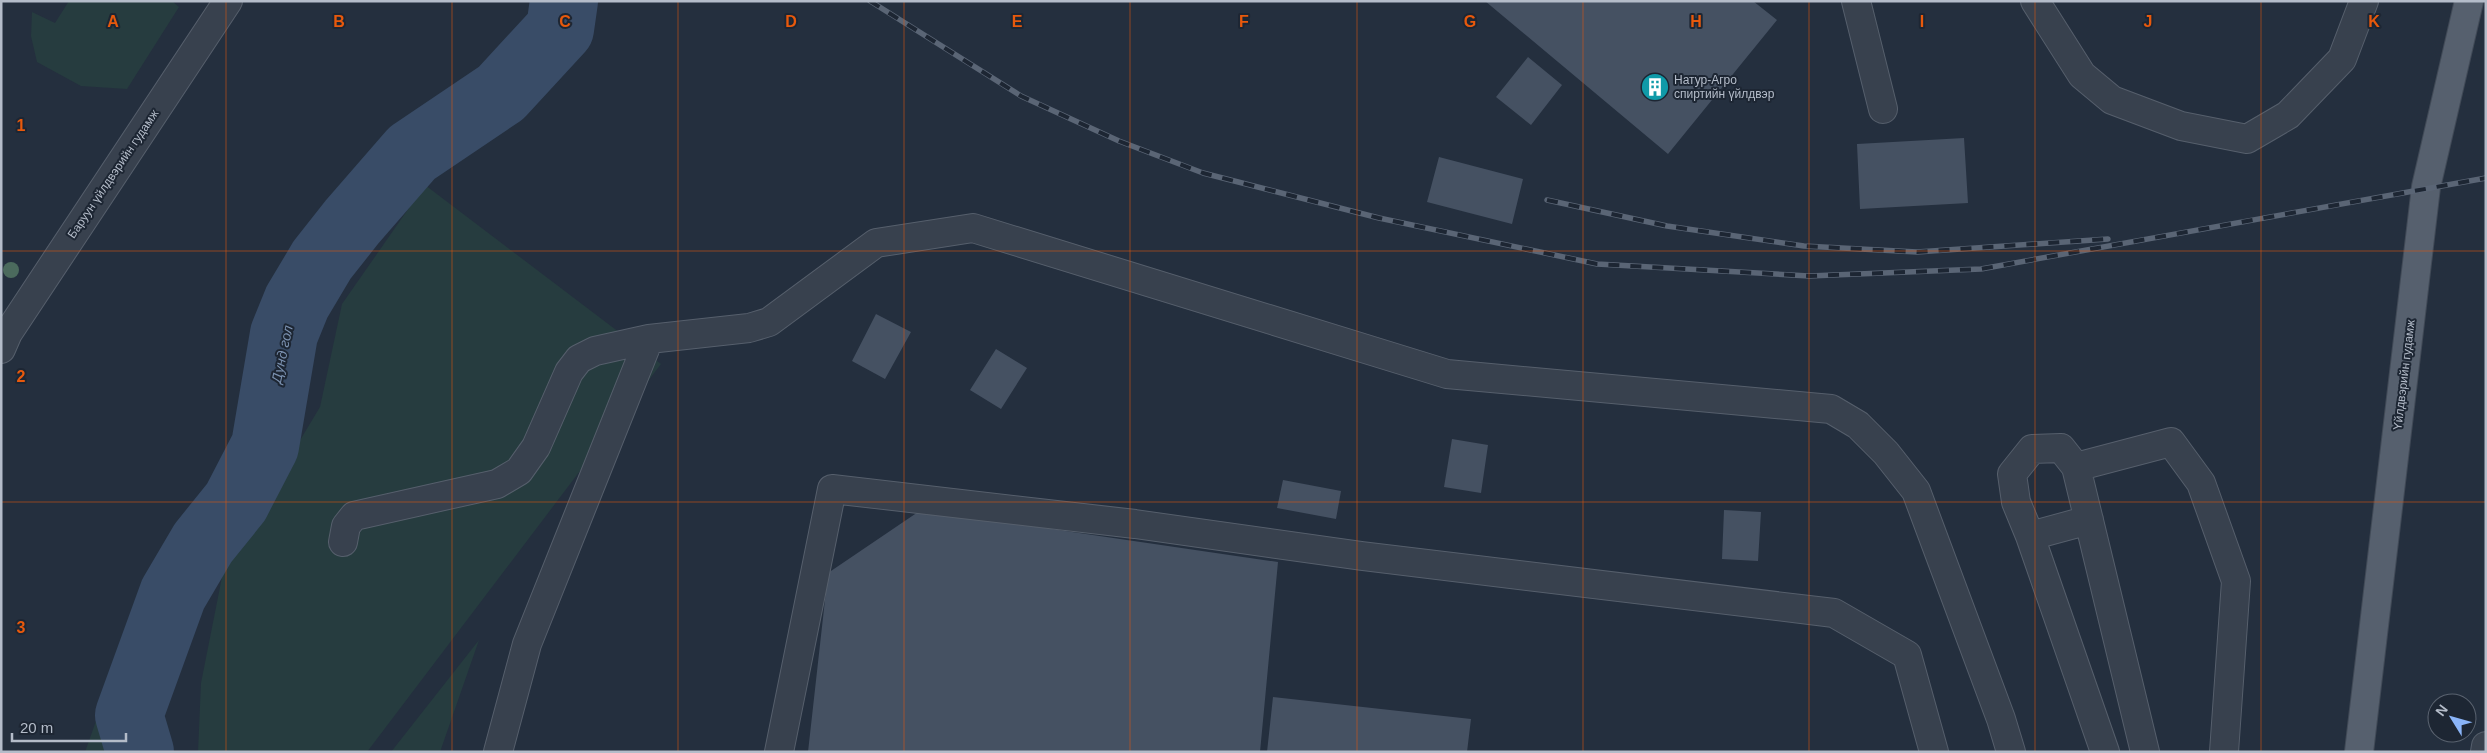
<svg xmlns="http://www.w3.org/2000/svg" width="2487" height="753" font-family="Helvetica,sans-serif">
	<rect width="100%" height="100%" fill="#242f3e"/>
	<!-- green -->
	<path fill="#263c3f" d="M69,1h103l7,6 -52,82 -46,-3 -44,-24 -6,-26 1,-24 23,11z
		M425,185l236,179 -294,388h-169l3,-69 23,-116 96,-160 22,-103z
		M479,640l-39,112h-49z
		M96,721l10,31h-21z"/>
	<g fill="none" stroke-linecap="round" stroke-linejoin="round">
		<!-- river -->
		<path stroke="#394c67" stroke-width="68" d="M140,752l-11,-37 44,-121 30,-51 33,-41 29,-56 19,-112 13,-32 25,-42 30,-38 60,-69 89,-60 59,-64 4,-28"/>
	</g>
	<!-- building -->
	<path fill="#455162" d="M1485,1h268l24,19 -109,134z
		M1528,57l34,28 -31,40 -35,-28z
		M1964,138l4,65 -108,6 -3,-65z
		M1439,157l84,22 -11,45 -85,-22z
		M876,314l35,18 -26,47 -33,-18z
		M996,349l31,19 -26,41 -31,-19z
		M1452,439l36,6 -7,48 -37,-6z
		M1283,480l58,11 -5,28 -59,-11z
		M921,510l357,52 -18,190h-452l20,-179z
		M1724,510l37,2 -3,49 -36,-2z
		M1273,697l198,22 -4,33h-200z"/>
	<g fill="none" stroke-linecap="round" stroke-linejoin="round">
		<defs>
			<path id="minor" d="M1856,1l27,108
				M2035,1l47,74 30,25 69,26 66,13 41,-24 54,-56 22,-58
				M1,349l7,-16 220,-332
				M2076,467l95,-25 30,41 35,98 -12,171
				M2030,536l59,-16
				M343,542l3,-16 8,-10 143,-32 22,-13 17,-24 33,-75 10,-13 16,-8 54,-12 100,-11 20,-6 107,-79 97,-15 474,146 384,35 27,16 28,28 30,38 85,228 10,33
				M498,752l29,-108 122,-305
				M779,752l53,-263 303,35 227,32 472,57 73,42 27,97
				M2105,752l-75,-216 -14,-34 -4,-28 20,-25 29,-1 15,19 69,285
				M2485,752l1,-6"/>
			<path id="major" d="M2359,752l67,-565 43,-186"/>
		</defs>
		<!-- minor casing -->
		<use href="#minor" stroke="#565f6c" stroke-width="30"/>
		<!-- major casing -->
		<use href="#major" stroke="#414a57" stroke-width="30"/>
		<!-- minor -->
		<use href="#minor" stroke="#38414e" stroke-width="28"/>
		<!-- major -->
		<use href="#major" stroke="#56606e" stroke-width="28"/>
		<defs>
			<path id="rail" d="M870,1l151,95 98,45 84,32 176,45 218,46 212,12 172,-7 505,-91
				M1547,200l120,26 137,20 113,6 191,-13"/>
		</defs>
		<!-- rail casing -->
		<use href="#rail" stroke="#5a6575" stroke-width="5.5"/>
		<!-- rail -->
		<use href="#rail" stroke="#1d2633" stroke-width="4" stroke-dasharray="11" stroke-linecap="butt"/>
	</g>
	<!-- trees -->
	<circle fill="#4b6a5d" cx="11" cy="270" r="8"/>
	<!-- grid -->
	<path fill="none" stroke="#e8590c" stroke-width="1" stroke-opacity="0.55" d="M226,1v751M452,1v751M678,1v751M904,1v751M1130,1v751M1357,1v751M1583,1v751M1809,1v751M2035,1v751M2261,1v751M1,251h2485M1,502h2485"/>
	<!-- icons -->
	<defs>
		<symbol id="building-disc" viewBox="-11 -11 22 22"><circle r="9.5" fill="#0f9aa8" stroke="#1d2633"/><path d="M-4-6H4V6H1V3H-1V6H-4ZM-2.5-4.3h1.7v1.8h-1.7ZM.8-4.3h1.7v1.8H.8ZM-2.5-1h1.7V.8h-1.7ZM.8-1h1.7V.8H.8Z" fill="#fff"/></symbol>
	</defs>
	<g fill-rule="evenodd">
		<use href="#building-disc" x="1639" y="71" width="32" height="32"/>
	</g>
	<g text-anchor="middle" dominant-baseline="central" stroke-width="4" stroke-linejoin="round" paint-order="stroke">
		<!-- poi labels -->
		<g font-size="12" fill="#b4bcc9" stroke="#1d2633" text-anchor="start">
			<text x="1674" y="80">Натур-Агро<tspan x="1674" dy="14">спиртийн үйлдвэр</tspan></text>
		</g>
		<!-- street labels -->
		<g font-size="12" fill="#b4bcc9" stroke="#1d2633">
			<text transform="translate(113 174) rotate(-56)">Баруун үйлдвэрийн гудамж</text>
			<text transform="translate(2404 375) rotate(-83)">Yйлдвэрийн гудамж</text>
		</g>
		<!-- water labels -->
		<g font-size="14" font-style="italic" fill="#7c92b1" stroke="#1d2633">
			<text transform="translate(282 354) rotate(-78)">Дунд гол</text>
		</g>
	</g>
	<g font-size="16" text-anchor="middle" font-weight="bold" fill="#e8590c" stroke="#1d2633" stroke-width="4" stroke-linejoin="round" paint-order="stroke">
		<text x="113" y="27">A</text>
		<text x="339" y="27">B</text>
		<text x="565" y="27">C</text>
		<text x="791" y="27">D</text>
		<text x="1017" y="27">E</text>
		<text x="1244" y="27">F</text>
		<text x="1470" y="27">G</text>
		<text x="1696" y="27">H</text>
		<text x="1922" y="27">I</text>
		<text x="2148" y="27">J</text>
		<text x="2374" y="27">K</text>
		<text x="21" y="131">1</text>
		<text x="21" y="382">2</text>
		<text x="21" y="633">3</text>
	</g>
	<!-- border -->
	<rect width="2487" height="753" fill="none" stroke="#b4bcc9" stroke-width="5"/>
	<!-- north arrow -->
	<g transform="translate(2452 718) rotate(307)"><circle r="24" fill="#1d2633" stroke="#59626f"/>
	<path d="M0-4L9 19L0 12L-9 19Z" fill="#8ab4f8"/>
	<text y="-8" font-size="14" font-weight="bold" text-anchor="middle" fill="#b4bcc9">N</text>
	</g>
	<!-- scale -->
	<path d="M12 733v8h114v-8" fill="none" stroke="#b4bcc9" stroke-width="2.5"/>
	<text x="20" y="733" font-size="15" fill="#b4bcc9" stroke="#1d2633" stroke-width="4" paint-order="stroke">20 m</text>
</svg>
